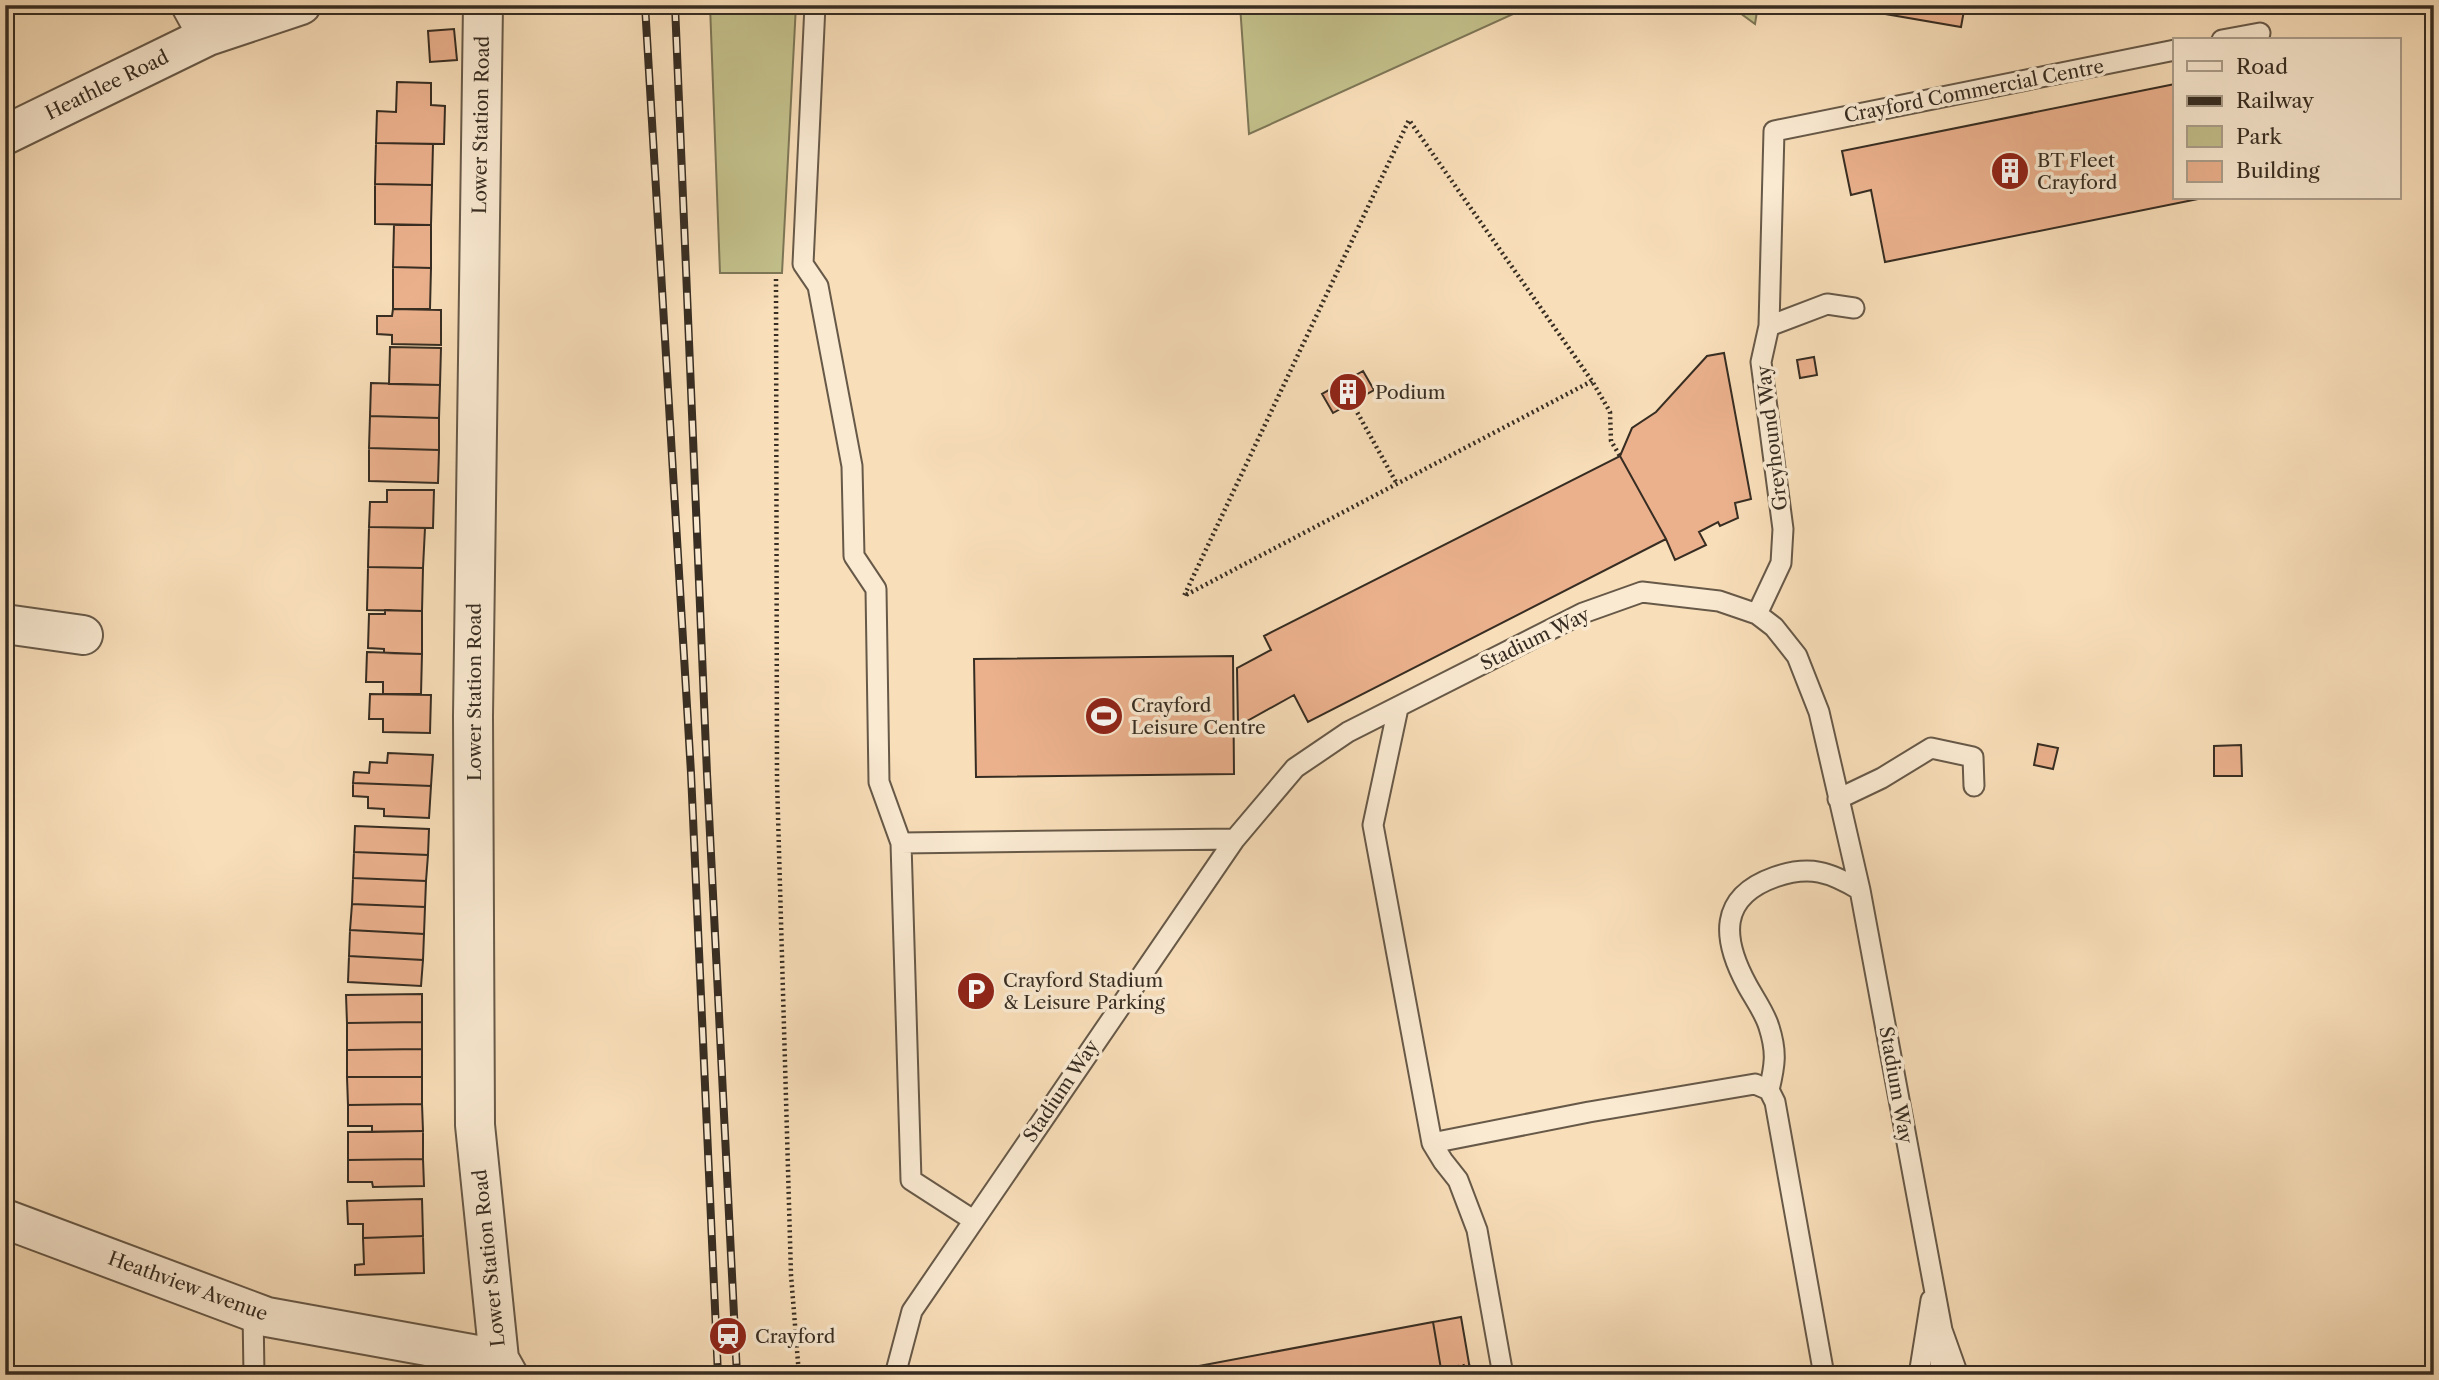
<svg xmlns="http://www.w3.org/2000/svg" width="2439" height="1380" font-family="'Libre Caslon Text',serif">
	<rect width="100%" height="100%" fill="#f8deb9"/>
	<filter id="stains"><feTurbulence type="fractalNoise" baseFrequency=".00286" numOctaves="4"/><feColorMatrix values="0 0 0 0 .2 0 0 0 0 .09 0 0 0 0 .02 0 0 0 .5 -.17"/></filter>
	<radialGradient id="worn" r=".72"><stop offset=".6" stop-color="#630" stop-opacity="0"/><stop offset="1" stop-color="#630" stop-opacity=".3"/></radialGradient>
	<!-- green -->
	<path fill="#c3c08b" stroke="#7d7656" stroke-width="2" d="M710,5h86l-14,268h-62z
		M1240,5h293l-284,129z
		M1729,5h29l-3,19z"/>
	<!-- building -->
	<path fill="#ebb18d" stroke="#372d22" stroke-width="2" d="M1833,5h132l-4,22z
		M454,29l3,31 -27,2 -2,-31z
		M397,82l34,1v22l14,1 -1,38 -68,-1 1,-32 19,1z
		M2175,84v114h28l-318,64 -14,-72 -20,5 -9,-44z
		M376,143l57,1 -1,41 -57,-1z
		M375,184l57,1 -1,40 -56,-1z
		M394,225h37v43l-38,-1z
		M393,267l38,1 -1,41h-37z
		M393,309l48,1v35l-49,-1v-9l-15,-1v-18h15z
		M390,347l51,1 -1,37 -51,-1z
		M1724,353l27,146 -16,4 3,15 -18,8 -2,-4 -19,10 7,13 -31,15 -9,-21 -46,-83 12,-28 24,-16 51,-56z
		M1814,357l3,18 -17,3 -3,-18z
		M1363,371l11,19 -41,23 -11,-19z
		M371,383l69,2 -1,33 -69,-2z
		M370,416l69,2v32l-70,-2z
		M369,448l70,2 -1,33 -69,-2z
		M1620,456l46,83 -358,183 -14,-27 -56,31 -1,-58 34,-18 -7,-14z
		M387,490h47l-1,38 -64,-1 1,-25h17z
		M369,527l56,1 -2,40 -55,-1z
		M368,567l55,1 -1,43 -55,-1z
		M385,610l37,1v43l-38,-1v-4l-16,-1 1,-34h16z
		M367,652l55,2 -1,40h-38v-12h-17z
		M1233,656l1,118 -258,3 -2,-118z
		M370,694l61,1 -1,38 -47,-1v-13h-14z
		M2038,744l20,4 -5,21 -19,-4z
		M2241,745l1,31h-28v-30z
		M388,753l45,2 -2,31 -78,-3 1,-11 15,1 1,-11 17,1z
		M353,783l78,3 -2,32 -45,-2v-7l-16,-1v-11l-15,-1z
		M355,826l74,3 -1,26 -74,-3z
		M354,852l74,3 -2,26 -73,-3z
		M353,878l73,3 -1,26 -73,-3z
		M352,904l73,3 -1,27 -74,-4z
		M350,930l74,4 -1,26 -74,-4z
		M349,956l74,4 -2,26 -73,-4z
		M422,994v28l-75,1 -1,-28z
		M422,1022v27l-75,1v-27z
		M422,1049v28h-75v-27z
		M347,1077h75v27l-74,1z
		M422,1104l1,27 -51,1v-6h-24v-21z
		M423,1131v28l-75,1v-28z
		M423,1159l1,27 -51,1 -1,-5h-24v-22z
		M422,1199l1,37 -60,2v-14h-15l-1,-23z
		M423,1236l1,37 -69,2v-10l9,-1 -1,-26z
		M1461,1317l10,58h-29l-9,-53z
		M1433,1322l9,53h-291z"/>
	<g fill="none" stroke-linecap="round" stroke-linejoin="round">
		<defs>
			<path id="lane" d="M815,5l-12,259 15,22 34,180 2,90 22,33 3,193 22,61 10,337 62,40
				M2222,40l38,-7
				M1769,326l58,-22 27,4
				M1757,614l24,-51 2,-34 -22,-167 8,-36 5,-195 401,-81
				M1398,708l-25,117 59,318
				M1838,799l44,-21 49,-30 42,9 1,29
				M901,843l334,-4
				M1769,1090c6,-25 8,-38 0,-63 -4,-14 -15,-29 -22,-42 -25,-46 -29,-88 28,-108 35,-12 55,-5 85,13
				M253,1311l1,64
				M895,1375l17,-64 323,-472 60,-71 53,-36 235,-119 59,-21 77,9 38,13 17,13 23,29 22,56 41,178 82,440 16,45
				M1503,1375l-26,-145 -19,-50 -15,-19 -11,-18 157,-31 166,-28 14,6 6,12 49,273
				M1919,1375l12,-75
				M1940,1375l1,-33"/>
			<path id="street" d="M191,5l17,31
				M483,5l-10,711 2,409 24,234 9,16
				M5,135l203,-99 93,-31
				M5,624l78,11
				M5,1219l262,98 232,42"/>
		</defs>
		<!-- lane casing -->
		<use href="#lane" stroke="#675948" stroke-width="23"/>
		<!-- street casing -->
		<use href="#street" stroke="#675948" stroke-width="42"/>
		<!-- path -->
		<path stroke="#372d22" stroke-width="4.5" stroke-dasharray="2 3.5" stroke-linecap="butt" d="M776,279l1,501 14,495 8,100
			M1592,381l-408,215 225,-476 183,261 18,31 1,29 9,15
			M1352,403l45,81
			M1452,1368l20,-3"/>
		<!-- lane -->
		<use href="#lane" stroke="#faead2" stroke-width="19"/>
		<!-- street -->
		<use href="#street" stroke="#faead2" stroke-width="38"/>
		<defs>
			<path id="rail" d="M645,5l46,768 27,602
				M675,5l32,769 30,601"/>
		</defs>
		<!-- rail casing -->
		<use href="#rail" stroke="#372d22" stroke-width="8"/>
		<!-- rail -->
		<use href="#rail" stroke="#faead2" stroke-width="5" stroke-dasharray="16" stroke-linecap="butt"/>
	</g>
	<!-- icons -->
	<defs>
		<symbol id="building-disc" viewBox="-11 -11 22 22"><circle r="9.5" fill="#8f2418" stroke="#faead2"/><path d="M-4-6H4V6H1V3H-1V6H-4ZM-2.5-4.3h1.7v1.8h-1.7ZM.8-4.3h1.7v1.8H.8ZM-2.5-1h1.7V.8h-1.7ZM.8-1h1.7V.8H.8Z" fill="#fff"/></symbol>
		<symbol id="stadium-disc" viewBox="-11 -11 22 22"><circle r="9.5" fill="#8f2418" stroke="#faead2"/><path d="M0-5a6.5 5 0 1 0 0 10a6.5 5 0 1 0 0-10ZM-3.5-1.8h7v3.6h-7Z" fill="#fff"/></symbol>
		<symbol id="parking-disc" viewBox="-11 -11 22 22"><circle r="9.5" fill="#8f2418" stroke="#faead2"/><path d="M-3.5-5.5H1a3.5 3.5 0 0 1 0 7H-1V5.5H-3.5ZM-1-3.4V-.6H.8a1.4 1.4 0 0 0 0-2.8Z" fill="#fff"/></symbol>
		<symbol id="station-disc" viewBox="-11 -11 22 22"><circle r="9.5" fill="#8f2418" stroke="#faead2"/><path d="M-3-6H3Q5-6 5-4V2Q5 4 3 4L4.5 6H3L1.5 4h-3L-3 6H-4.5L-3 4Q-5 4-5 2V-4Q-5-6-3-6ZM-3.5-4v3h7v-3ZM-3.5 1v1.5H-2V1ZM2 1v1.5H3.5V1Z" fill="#fff"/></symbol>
	</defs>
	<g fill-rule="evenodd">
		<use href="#building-disc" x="1988" y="149" width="44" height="44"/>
		<use href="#building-disc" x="1326" y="370" width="44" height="44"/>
		<use href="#stadium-disc" x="1082" y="694" width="44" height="44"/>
		<use href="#parking-disc" x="954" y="969" width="44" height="44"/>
		<use href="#station-disc" x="706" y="1314" width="44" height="44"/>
	</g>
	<g text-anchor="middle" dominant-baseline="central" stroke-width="7" stroke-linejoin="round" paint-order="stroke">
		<!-- street labels -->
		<g font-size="19" fill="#372d22" stroke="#faead2">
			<text transform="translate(107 85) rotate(-26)">Heathlee Road</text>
			<text transform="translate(1974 91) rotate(-11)">Crayford Commercial Centre</text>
			<text transform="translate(481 125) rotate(-89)">Lower Station Road</text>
			<text transform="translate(1772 438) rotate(-97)">Greyhound Way</text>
			<text transform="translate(1535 639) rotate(-26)">Stadium Way</text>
			<text transform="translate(474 692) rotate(-90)">Lower Station Road</text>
			<text transform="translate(1896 1085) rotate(80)">Stadium Way</text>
			<text transform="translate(1061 1091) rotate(-56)">Stadium Way</text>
			<text transform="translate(489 1258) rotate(-96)">Lower Station Road</text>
			<text transform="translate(188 1286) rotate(20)">Heathview Avenue</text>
		</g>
		<!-- poi labels -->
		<g font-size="19" fill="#372d22" stroke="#faead2" text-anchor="start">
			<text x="2037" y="160">BT Fleet<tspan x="2037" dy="22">Crayford</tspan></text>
			<text x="1375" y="392">Podium</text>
			<text x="1131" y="705">Crayford<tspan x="1131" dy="22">Leisure Centre</tspan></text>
			<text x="1003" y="980">Crayford Stadium<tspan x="1003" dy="22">&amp; Leisure Parking</tspan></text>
			<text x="755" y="1336">Crayford</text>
		</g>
	</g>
	<!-- margin -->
	<rect width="2439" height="1380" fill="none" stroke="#f8deb9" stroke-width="28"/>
	<rect x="7" y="7" width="2425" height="1366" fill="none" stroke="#372d22" stroke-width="3.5"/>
	<rect x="14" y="14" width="2411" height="1352" fill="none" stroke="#372d22" stroke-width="2"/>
	<!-- legend -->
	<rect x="2173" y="38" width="228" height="161" fill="#faead2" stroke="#ac9e8c" stroke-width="2"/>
	<rect x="2187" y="61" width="35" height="10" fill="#faead2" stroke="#ac9e8c" stroke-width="2"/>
	<text x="2236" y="74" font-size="21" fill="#372d22">Road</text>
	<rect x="2187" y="96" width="35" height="10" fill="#372d22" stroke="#ac9e8c" stroke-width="2"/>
	<text x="2236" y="108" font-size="21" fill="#372d22">Railway</text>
	<rect x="2187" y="126" width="35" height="21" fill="#c3c08b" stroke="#ac9e8c" stroke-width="2"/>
	<text x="2236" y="144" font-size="21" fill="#372d22">Park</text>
	<rect x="2187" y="161" width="35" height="21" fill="#ebb18d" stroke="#ac9e8c" stroke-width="2"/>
	<text x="2236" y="178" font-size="21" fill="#372d22">Building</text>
	<rect width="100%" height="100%" filter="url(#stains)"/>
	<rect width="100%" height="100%" fill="url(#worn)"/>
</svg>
